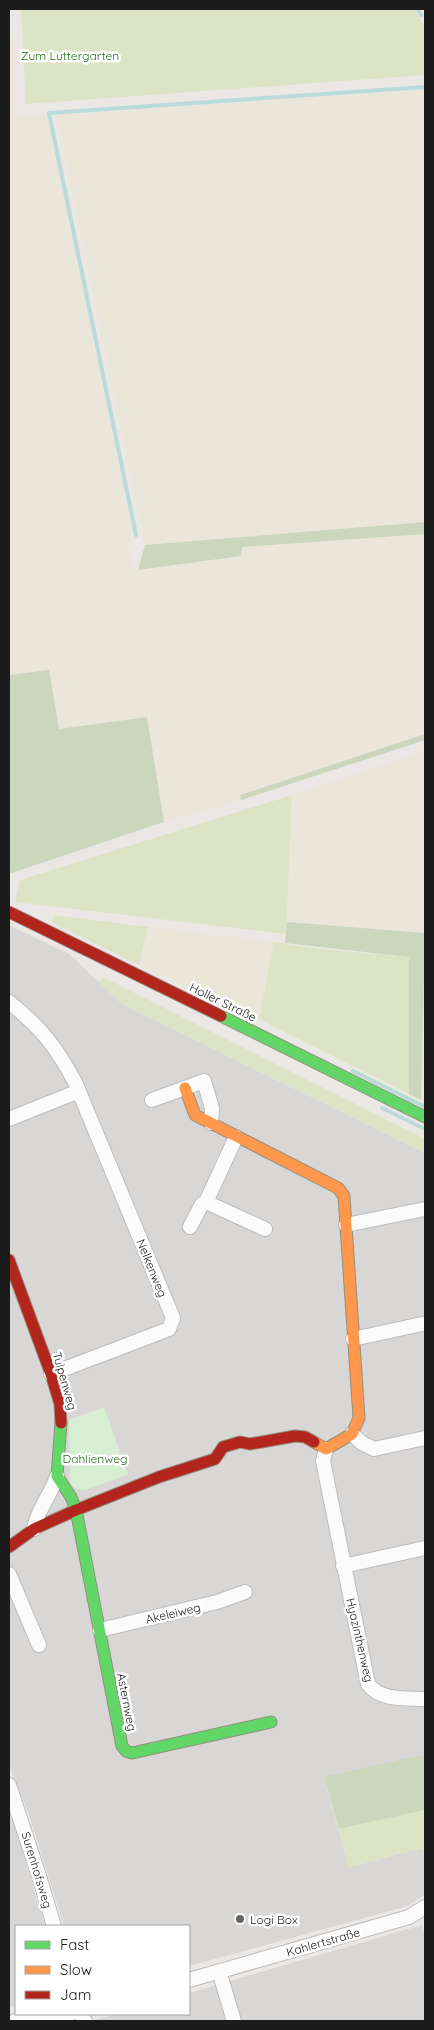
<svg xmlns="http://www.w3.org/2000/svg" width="434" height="2030" font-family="Quicksand,sans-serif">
	<rect width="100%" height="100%" fill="#eae7e5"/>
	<!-- residential -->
	<path fill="#d9d7d6" d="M9,925l60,29 53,50 303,149v601l-101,24 25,89 73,-19 3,6v40l-17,12 -219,60v-40h-125l-36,-114 -19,-46z
		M9,1807l36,119h-29v80l-7,1z
		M422,1925l3,10v86l-331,-1 23,-6h72v-21z"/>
	<!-- farmland -->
	<path fill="#eae6d9" d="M9,9l5,97 -5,1z
		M425,90v432l-280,23 -89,-430z
		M15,113l9,4 23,-2 83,408 -1,26 3,22 109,-15 1,-9 183,-13v200l-184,60v6l-77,22 -17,-105 -88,12 -10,-59 -40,5v-561z
		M425,751v182l-138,-11 5,-127z
		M148,927l126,15 -15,77 -120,-54z
		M423,963h2v139l-4,-2z"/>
	<!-- grass -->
	<path fill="#dde4c6" d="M21,9h393l11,18v48l-399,29z
		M292,795l-6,139 -271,-32 5,-22z
		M54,915l94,12 -9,38 -88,-43z
		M274,942l47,7 88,8v137l-150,-75z
		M103,977l322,162v14l-303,-149 -23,-21z
		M425,1810v44l-4,-6 -72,19 -10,-38z"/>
	<!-- forest -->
	<path fill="#cbd6bd" d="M425,522v12l-183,13 -1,9 -103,14 7,-25z
		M49,670l10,59 88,-12 17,105 -155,52v-199z
		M425,734v6l-184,60 -1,-5z
		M287,922l138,11 -4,167 -12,-6v-137l-124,-14z
		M425,1754v56l-86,19 -15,-52z"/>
	<!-- park -->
	<path fill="#d8eed2" d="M104,1407l24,67 -42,16c-8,0 -12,-1 -16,-8l-1,-62z"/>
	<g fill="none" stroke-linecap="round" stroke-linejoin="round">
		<!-- stream -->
		<path stroke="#bbdada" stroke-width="4" d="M417,9l4,6
			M136,535l-87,-422 376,-26
			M353,1071l72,36
			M382,1108l43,21"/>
		<defs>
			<path id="street" d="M9,1002c32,26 46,43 66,80l98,236 -4,11 -118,45
				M152,1100l52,-19 8,27 -1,15
				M9,1119l70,-28
				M206,1202l59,27
				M346,1225l79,-16
				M190,1227l12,-23 4,-2 30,-65
				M353,1339l69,-15
				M352,1434l10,9 12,6 51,-11
				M326,1449l-3,12 45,223c12,17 38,14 57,15
				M34,1529c3,-19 17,-34 23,-53
				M343,1566l82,-18
				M9,1574l30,71
				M100,1630l117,-28 28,-10
				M9,1785l30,91 15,50
				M219,1971l15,50
				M189,1980l220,-63 16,-10
				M80,2014l5,7
				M15,2021l55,-7"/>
			<path id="fast" d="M221,1016l204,101
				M61,1423l-4,53 14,21 5,13 46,236 4,5 6,2 139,-31"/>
			<path id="slow" d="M185,1088l10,27 143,73 6,8 15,222 -7,16 -26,15 -12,-7"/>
			<path id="jam" d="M9,912l212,104
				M9,1260l42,114 9,30 1,19
				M9,1547l25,-18 42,-19 83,-33 56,-18 8,-12 17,-5 10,2 45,-8 10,1 9,5"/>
		</defs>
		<!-- street casing -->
		<use href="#street" stroke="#bdbcbb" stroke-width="16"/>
		<!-- fast casing -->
		<use href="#fast" stroke="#938f7f" stroke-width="13"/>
		<!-- slow casing -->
		<use href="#slow" stroke="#938f7f" stroke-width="13"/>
		<!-- jam casing -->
		<use href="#jam" stroke="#938f7f" stroke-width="13"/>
		<!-- street -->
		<use href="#street" stroke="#fcfbfb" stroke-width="14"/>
		<!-- fast -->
		<use href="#fast" stroke="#63d668" stroke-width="11"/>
		<!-- slow -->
		<use href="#slow" stroke="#ff974d" stroke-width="11"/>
		<!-- jam -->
		<use href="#jam" stroke="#b3261e" stroke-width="11"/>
	</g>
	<!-- markers -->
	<circle fill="#646362" stroke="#fff" stroke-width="2" cx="240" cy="1919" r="5"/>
	<g text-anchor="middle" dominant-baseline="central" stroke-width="5" stroke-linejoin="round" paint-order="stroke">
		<!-- park labels -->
		<g font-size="12" fill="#226e16" stroke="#fff">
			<text x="70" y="55">Zum Luttergarten</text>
			<text x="95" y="1458">Dahlienweg</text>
		</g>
		<!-- street labels -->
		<g font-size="12" fill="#1c1c1c" stroke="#fff">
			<text transform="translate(223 1002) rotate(26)">Holler Straße</text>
			<text transform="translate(152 1268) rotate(68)">Nelkenweg</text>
			<text transform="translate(65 1381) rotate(74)">Tulpenweg</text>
			<text transform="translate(173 1613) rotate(-13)">Akeleiweg</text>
			<text transform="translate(360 1640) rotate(77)">Hyazinthenweg</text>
			<text transform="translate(127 1702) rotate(79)">Asternweg</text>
			<text transform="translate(37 1870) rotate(73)">Surenhofsweg</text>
			<text transform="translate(323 1942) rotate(-16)">Kahlertstraße</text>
		</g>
		<!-- poi labels -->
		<g font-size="12" fill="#1c1c1c" stroke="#fff" text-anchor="start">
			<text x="250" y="1919">Logi Box</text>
		</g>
	</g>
	<!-- border -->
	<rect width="434" height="2030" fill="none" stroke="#1c1c1c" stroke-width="20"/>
	<!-- legend -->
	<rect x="15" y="1925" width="175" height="90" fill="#ffffff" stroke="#a4a4a4"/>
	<rect x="25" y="1941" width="25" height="8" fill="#63d668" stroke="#a4a4a4"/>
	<text x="60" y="1950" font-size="15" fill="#1c1c1c">Fast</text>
	<rect x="25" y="1966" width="25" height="8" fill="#ff974d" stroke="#a4a4a4"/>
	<text x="60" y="1975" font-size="15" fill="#1c1c1c">Slow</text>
	<rect x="25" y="1991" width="25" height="8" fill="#b3261e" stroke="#a4a4a4"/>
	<text x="60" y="2000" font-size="15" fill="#1c1c1c">Jam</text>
</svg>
